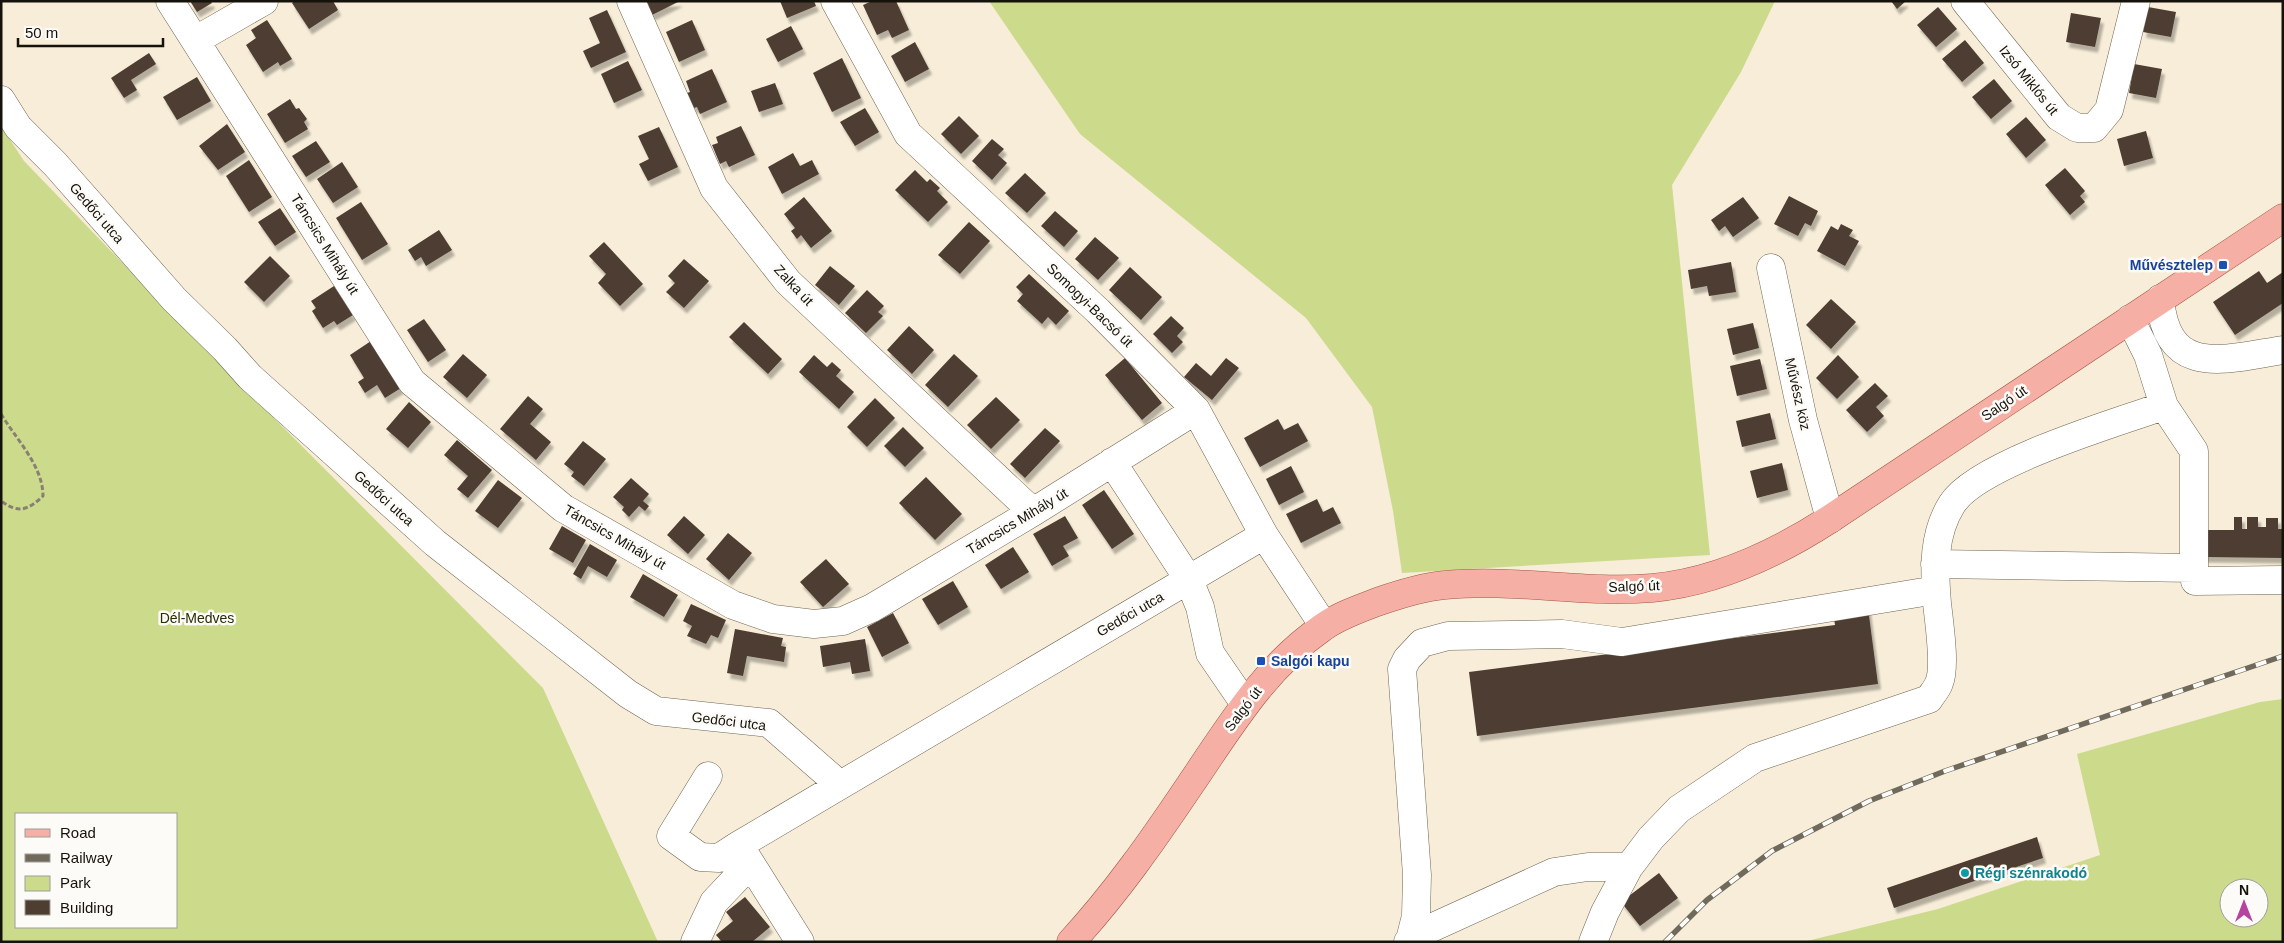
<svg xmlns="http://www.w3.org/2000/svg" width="2284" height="943" font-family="Helvetica,sans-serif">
	<defs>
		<filter id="shadow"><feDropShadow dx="3" dy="5.5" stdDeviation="1" flood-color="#0004"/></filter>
	</defs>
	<rect width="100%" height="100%" fill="#f7edd8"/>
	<!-- green -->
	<path fill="#ccda8c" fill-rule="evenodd" d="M989,1h786l-34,71 -69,113 38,370 -308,18 -9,-62 -21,-104 -66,-89 -226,-184z
		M1,126l23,35 202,209 317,318 115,254h-657zM16,814h160v113h-160z
		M2283,699v243h-480l135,-33 162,-54 -23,-101 183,-52zM2229,888h30v30h-30z"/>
	<!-- building -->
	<path fill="#4d3e31" filter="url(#shadow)" d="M190,1h21l1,2 -15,9z
		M294,1h39l5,9 -29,19 -17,-26z
		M645,1h35l-28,14z
		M780,1h34l2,5 -29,12z
		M872,1h24l13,29 -17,8 -4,-8 -11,5 -14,-30z
		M1891,1h15l-9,8z
		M1938,7l19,22 -21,18 -19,-22z
		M2148,7l28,5 -5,25 -28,-5z
		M607,10l19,42 -35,16 -8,-17 17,-8 -11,-25z
		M2071,13l30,5 -6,29 -29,-5z
		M267,20l25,39 -12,7 -2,-4 -15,10 -17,-27 10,-7 -5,-8z
		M692,20l13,30 -26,12 -13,-30z
		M791,26l12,23 -25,13 -12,-23z
		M1965,40l19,23 -22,19 -20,-23z
		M915,42l14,27 -24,13 -14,-26z
		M149,53l7,11 -25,16 6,10 -13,8 -13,-20z
		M842,58l19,40 -29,14 -19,-39z
		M628,61l14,29 -28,13 -13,-29z
		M2134,64l28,5 -6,29 -27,-5z
		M712,69l15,33 -27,12 -3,-7 -3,1 -7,-15 3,-1 -4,-11z
		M197,77l14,24 -34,19 -14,-23z
		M1994,79l18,22 -21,18 -19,-22z
		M775,83l8,21 -24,8 -8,-21z
		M290,99l6,10 3,-1 8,11 -3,3 4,7 -23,14 -18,-29z
		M865,108l14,24 -24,14 -15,-24z
		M959,116l20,20 -18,18 -20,-20z
		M2026,117l20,23 -20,18 -20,-24z
		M227,124l18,28 -27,18 -19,-24z
		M741,126l14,29 -26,12 -3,-6 -6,3 -8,-19 6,-2 -2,-6z
		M659,127l19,40 -30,14 -9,-17 10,-5 -11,-23z
		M2146,131l7,27 -29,8 -7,-27z
		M992,139l12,10 -6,6 9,8 -15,17 -20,-19z
		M316,141l14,21 -24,15 -14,-21z
		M793,153l7,13 12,-6 7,14 -37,20 -14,-27z
		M249,160l23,37 -23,15 -23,-36z
		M342,162l16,25 -25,16 -16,-24z
		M2065,168l20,23 -5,5 5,6 -15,13 -25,-30z
		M915,170l12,12 3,-3 10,9 -3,3 11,11 -20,20 -33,-32z
		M1025,173l21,20 -19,20 -22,-20z
		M1789,196l29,15 -7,15 -6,-3 -7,13 -24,-12z
		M804,197l28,34 -21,17 -10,-13 -4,4 -6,-8 4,-3 -11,-14z
		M1743,197l16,21 -26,19 -8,-11 -6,5 -8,-11z
		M361,202l27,42 -26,16 -26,-42z
		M280,208l16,24 -21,14 -17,-24z
		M1055,211l23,20 -14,16 -23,-21z
		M969,222l21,19 -30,33 -22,-19z
		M1841,224l12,6 -4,6 10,5 -14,25 -28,-15 14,-25 7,4z
		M439,230l13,20 -26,16 -5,-9 -6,4 -7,-11z
		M1095,237l24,21 -21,22 -23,-21z
		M604,242l39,42 -23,22 -22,-23 8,-9 -17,-18z
		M270,256l20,20 -26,26 -20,-20z
		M684,259l25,22 -25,27 -18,-16 9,-9 -7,-7z
		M1731,262l5,30 -27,4 -2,-10 -16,3 -3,-19z
		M830,266l25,20 -16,19 -24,-20z
		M1130,267l32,30 -21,23 -32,-30z
		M2259,271l8,12 16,-11v31l-48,32 -22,-33z
		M1029,274l40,37 -13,14 -8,-8 -6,7 -25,-23 6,-7 -7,-7z
		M334,286l19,29 -16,10 -3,-4 -11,7 -11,-17 4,-3 -5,-7z
		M867,290l17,16 -6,6 5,4 -17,17 -21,-20z
		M1831,299l25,23 -25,27 -25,-24z
		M1171,316l13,12 -7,8 6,6 -11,11 -19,-19z
		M424,319l22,31 -18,12 -21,-32z
		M744,322l38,37 -14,15 -39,-37z
		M1753,323l6,25 -26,7 -6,-26z
		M909,326l25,24 -22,24 -25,-24z
		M371,341l30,47 -16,10 -8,-13 -12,8 -7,-11 6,-4 -14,-23z
		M463,354l24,21 -20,23 -24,-21z
		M954,354l24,22 -30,31 -23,-22z
		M814,355l13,12 5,-5 9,8 -5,6 18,16 -15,17 -40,-37z
		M1838,355l21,22 -22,22 -21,-21z
		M1125,358l37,45 -20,17 -37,-45z
		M1226,358l13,10 -27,32 -28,-23 12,-14 15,13z
		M1760,359l7,30 -30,7 -7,-30z
		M1875,383l13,13 -12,11 8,9 -17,16 -21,-22z
		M528,396l15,13 -13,15 21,18 -15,18 -36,-31z
		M996,397l24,23 -29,29 -24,-24z
		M875,398l20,20 -28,29 -20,-20z
		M409,402l22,20 -23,26 -22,-19z
		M1770,413l6,26 -34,8 -6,-26z
		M1278,419l6,11 14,-7 10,18 -48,26 -16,-29z
		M903,427l21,21 -19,19 -21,-21z
		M1045,428l15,13 -35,37 -15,-14z
		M457,440l35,30 -24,28 -11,-9 11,-13 -24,-21z
		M583,441l23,18 -22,27 -13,-10 3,-4 -10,-8z
		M1782,463l6,27 -31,8 -7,-27z
		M1291,466l13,26 -25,13 -13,-26z
		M926,477l36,37 -27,26 -36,-37z
		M631,478l18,16 -6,7 6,5 -4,5 -6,-5 -10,11 -7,-7 2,-3 -11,-10z
		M498,480l24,18 -24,30 -23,-17z
		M1104,490l30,44 -22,15 -30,-44z
		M1317,499l6,13 10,-5 8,16 -40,20 -15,-29z
		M684,516l21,19 -17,19 -21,-19z
		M1065,516l13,22 -15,8 6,10 -17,10 -19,-32z
		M2234,517h8v12h5v-12h11v10h8v-9h12v11h5v29l-81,-1v-27h32z
		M562,526l24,14 -13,23 -24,-14z
		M728,533l24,20 -23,27 -23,-21z
		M590,544l27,16 -10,17 -19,-11 -7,13 -8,-5z
		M1013,547l16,25 -28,17 -16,-24z
		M826,559l23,25 -26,23 -23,-25z
		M643,574l35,21 -14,22 -34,-20z
		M953,581l15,26 -30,18 -16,-26z
		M691,604l35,16 -8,18 -7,-3 -5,9 -19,-8 5,-10 -9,-5z
		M1868,608l10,76 -401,52 -8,-64 366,-47 -2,-13z
		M893,613l16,30 -27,14 -15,-30z
		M735,629l48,9 -2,8 5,1 -2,15 -37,-6 -4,20 -16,-3z
		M865,639l5,32 -18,3 -2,-12 -27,5 -3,-21z
		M2037,837l6,21 -149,50 -7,-20z
		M1659,873l19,25 -38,28 -19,-24z
		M745,897l25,30 -18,15h-30l-6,-7 17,-14 -7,-9z"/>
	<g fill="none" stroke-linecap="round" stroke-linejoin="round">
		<defs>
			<path id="minor" d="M170,1l242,381 151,126 170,97 40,14 41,5 29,-3 29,-13 161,-96 163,-102
				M631,1l83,187 74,94 245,230
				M835,1l73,133 190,177 98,99 68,125 60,91
				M1965,1l94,116 18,11h17l15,-18 27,-109
				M196,40l68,-39
				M1,100l17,27 37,37 119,135 51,50 25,28 185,166 193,151 28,17 113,12 71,62
				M1771,268l32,152 27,99
				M2160,299c7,80 65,60 123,51
				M1112,462l77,118 11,27 10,46 35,51
				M1935,564l259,4v-117l-30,-45
				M2194,568l1,13 88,-1
				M708,776l-37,60 29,21 19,1 20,-13
				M1410,940l6,-24 1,-41 -15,-206 5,-10 15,-16 26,-7 114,-2 60,8 314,-52
				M695,942l19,-40 36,-38
				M800,942l-61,-97 525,-310
				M1408,942l21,-13 125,-57 34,-5h41
				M1593,942l12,-30 24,-45 22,-29 28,-29 76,-51 174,-59c3,-5 8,-10 10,-16 7,-16 0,-61 -2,-80 -3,-34 -4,-69 15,-99 25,-40 165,-82 212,-98l-16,-51 -18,-36"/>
			<path id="major" d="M1071,942c45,-49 82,-102 119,-157 39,-57 74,-117 132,-157 16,-12 37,-19 55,-26 23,-8 45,-15 68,-17 69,-7 138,9 207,3 65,-6 124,-34 178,-69l453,-301"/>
		</defs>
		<!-- minor casing -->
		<use href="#minor" stroke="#6e6553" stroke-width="29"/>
		<!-- major casing -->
		<use href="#major" stroke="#a35547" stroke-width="29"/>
		<!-- path -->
		<path stroke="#888173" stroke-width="3" stroke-dasharray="5 2.5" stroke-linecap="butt" d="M1,414c15,25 42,52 42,82 -15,14 -24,18 -42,5"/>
		<!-- minor -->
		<use href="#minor" stroke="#fff" stroke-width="28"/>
		<!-- major -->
		<use href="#major" stroke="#f5afa4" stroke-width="28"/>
		<defs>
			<path id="rail" d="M1665,942l42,-42 65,-49 97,-50 76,-30 338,-115"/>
		</defs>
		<!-- rail casing -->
		<use href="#rail" stroke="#706a5d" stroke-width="5.5"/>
		<!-- rail -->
		<use href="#rail" stroke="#fdfbf7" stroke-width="4" stroke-dasharray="11" stroke-linecap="butt"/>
	</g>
	<!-- markers -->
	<g fill="#1a4fb4" stroke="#fdfbf7" stroke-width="2">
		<rect x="2218" y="260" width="10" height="10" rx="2.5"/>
		<rect x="1256" y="656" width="10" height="10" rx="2.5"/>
	</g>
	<circle fill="#0f9aa8" stroke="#fdfbf7" stroke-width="2" cx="1965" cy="873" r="5"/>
	<g text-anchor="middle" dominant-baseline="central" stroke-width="5" stroke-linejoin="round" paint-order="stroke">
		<!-- street labels -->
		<g font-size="14" fill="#15120b" stroke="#fdfbf7">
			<text transform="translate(2029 80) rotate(51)">Izsó Miklós út</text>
			<text transform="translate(97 213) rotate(49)">Gedőci utca</text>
			<text transform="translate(325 244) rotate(58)">Táncsics Mihály út</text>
			<text transform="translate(794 285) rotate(47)">Zalka út</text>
			<text transform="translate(1090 305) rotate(44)">Somogyi-Bacsó út</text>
			<text transform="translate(1798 394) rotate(77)">Művész köz</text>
			<text transform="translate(2004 403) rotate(-34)">Salgó út</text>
			<text transform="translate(384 498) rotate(42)">Gedőci utca</text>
			<text transform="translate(1017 521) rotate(-31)">Táncsics Mihály út</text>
			<text transform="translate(615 537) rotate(30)">Táncsics Mihály út</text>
			<text transform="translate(1634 586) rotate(-2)">Salgó út</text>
			<text transform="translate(1130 614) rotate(-30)">Gedőci utca</text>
			<text transform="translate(1243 709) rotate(-53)">Salgó út</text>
			<text transform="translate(729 721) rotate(7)">Gedőci utca</text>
		</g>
		<!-- transit labels -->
		<g font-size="14" font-weight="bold" fill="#164399" stroke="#fdfbf7" text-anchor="end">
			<text x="2213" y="265">Művésztelep</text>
			<text x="1271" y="661" text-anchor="start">Salgói kapu</text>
		</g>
		<!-- park labels -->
		<g font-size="14" fill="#282d03" stroke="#fdfbf7">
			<text x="197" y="618">Dél-Medves</text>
		</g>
		<!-- culture labels -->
		<g font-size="14" font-weight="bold" fill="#0d838f" stroke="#fdfbf7" text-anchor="start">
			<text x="1975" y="873">Régi szénrakodó</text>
		</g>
	</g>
	<!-- border -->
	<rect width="2284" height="943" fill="none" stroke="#15120b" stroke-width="5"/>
	<!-- legend -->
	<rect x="15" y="813" width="162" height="115" fill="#fdfbf7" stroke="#a09e99"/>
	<rect x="25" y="829" width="25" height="8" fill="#f5afa4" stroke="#a09e99"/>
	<text x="60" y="838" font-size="15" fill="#15120b">Road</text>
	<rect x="25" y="854" width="25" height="8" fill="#706a5d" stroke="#a09e99"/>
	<text x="60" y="863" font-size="15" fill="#15120b">Railway</text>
	<rect x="25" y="876" width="25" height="15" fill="#ccda8c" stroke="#a09e99"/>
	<text x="60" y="888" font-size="15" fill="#15120b">Park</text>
	<rect x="25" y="900" width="25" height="15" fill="#4d3e31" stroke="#a09e99"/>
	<text x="60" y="913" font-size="15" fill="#15120b">Building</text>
	<!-- north arrow -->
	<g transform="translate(2244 903)"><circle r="24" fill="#fdfbf7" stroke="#a09e99"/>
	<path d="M0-4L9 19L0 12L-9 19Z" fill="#b6449f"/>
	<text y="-8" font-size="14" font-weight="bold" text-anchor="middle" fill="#15120b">N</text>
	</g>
	<!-- scale -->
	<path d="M18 38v8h145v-8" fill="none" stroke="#15120b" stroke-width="2.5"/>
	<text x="25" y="38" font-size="15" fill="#15120b" stroke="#fdfbf7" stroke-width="4" paint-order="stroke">50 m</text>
</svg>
